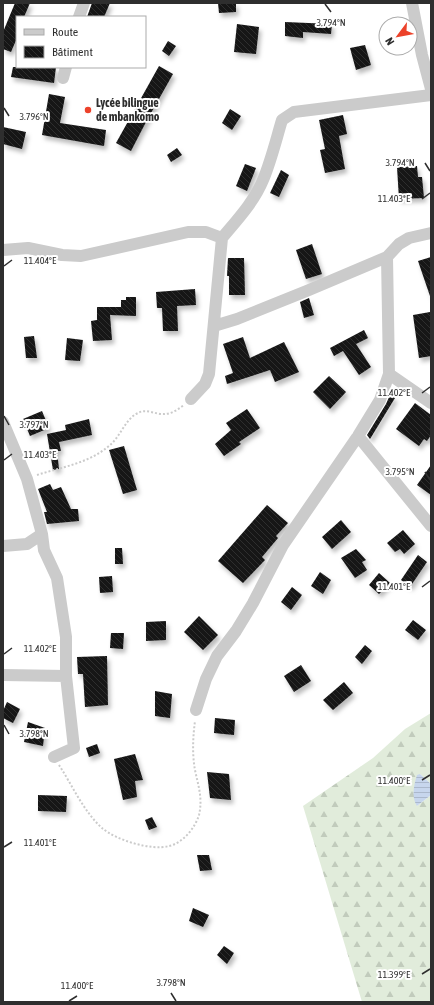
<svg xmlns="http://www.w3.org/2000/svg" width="434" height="1005" font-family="'Asap Condensed',sans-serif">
	<defs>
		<pattern id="forest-firs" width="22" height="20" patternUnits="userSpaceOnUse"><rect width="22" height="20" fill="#e1ecdb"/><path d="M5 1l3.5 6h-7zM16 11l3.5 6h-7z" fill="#c1cbbc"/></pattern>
		<pattern id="water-rules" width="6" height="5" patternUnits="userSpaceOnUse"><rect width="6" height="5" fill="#c7d6ed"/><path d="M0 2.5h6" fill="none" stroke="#abb8cc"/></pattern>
		<pattern id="building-back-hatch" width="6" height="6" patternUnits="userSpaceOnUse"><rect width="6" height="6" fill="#151515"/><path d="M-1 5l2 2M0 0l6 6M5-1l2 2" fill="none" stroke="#2f2f2f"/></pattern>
		<filter id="shadow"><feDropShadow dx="2.5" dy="4" stdDeviation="2" flood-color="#0004"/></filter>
	</defs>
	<rect width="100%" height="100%" fill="#fff"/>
	<!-- forest -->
	<path fill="url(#forest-firs)" d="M431,713v71l-11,-10 -3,32 14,-11v207h-69l-59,-196 70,-48 32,-29z"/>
	<!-- water -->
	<path fill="url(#water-rules)" d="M420,774l11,10v11l-14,11c-6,-9 -3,-21 0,-31z"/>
	<!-- building -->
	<path fill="url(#building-back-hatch)" filter="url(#shadow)" d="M15,3h15l-6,14h-7v21l-6,14 -8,-3v-17z
		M92,3h18l-6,14h-17z
		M218,3h18v9l-17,1z
		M285,22l47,2 -1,10 -28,-2v6l-18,-2z
		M237,24l22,3 -3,27 -22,-2z
		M168,41l8,5 -7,10 -7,-5z
		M365,45l6,20 -15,5 -6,-22z
		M159,66l14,8 -27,48 -15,29 -15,-8z
		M13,67h43l-2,16 -43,-6z
		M49,94l16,3 -5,26 46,7 -2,16 -62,-11z
		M230,109l11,7 -9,14 -10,-7z
		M343,115l4,19 -8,2 6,33 -20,4 -5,-23 5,-1 -6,-29z
		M3,127l23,5 -4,17 -19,-5z
		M177,148l5,7 -11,7 -4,-7z
		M245,164l11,4 -9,23 -11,-5z
		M417,166l1,11h4l2,21 -25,1 -2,-32z
		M281,170l8,5 -10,22 -9,-4z
		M312,244l10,30 -16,5 -10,-29z
		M431,257v39h-1l-12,-35z
		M228,258h16l1,37h-16v-19h-2z
		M195,289l1,16 -19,1 1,25h-15l-1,-23h-5l-1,-16z
		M126,297h10v19l-26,-1 2,25 -19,1 -2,-20 6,-1v-13h24v-7h5z
		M309,298l5,17 -10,3 -4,-16z
		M430,312l1,44 -12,2 -6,-43z
		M364,330l4,8 -12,6 15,23 -12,8 -16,-24 -9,5 -4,-8z
		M34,336l3,22h-11l-2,-21z
		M243,337l7,21 34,-16 15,30 -24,10 -5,-12 -43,14 -2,-8 8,-3 -10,-29z
		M67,338l16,2 -3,21 -15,-1z
		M329,376l17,16 -16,17 -17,-17z
		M390,395l5,3 -25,41 -3,-4 19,-31z
		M415,403l16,12v20l-4,6 -3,-2 -5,7 -23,-17z
		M247,409l13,19 -21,14 2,2 -17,12 -9,-12 16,-14 -5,-7z
		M42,411l7,17 -19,8 -7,-17z
		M89,419l3,16 -33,7 2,9h-4l2,18 -6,1 -6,-36 19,-4 -1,-5z
		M124,446l13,44 -14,4 -14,-44z
		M431,465v30l-14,-10z
		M50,484l3,6 8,-3 10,22h7l1,12 -32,3 -3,-12h3l-9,-23z
		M267,505l21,18 -12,13 2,2 -16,19 3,3 -22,23 -25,-22z
		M341,520l10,12 -19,17 -10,-12z
		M403,530l12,14 -11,10 -4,-5 -5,3 -8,-9z
		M115,548h7l1,16h-8z
		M356,549l10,11 -4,2 5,8 -12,8 -14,-20z
		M418,555l9,7 -17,25 -9,-7z
		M320,572l11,8 -8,14 -12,-8z
		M379,573l11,10 -11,11 -10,-9z
		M112,576l1,16 -13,1 -1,-16z
		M292,587l10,8 -11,15 -10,-8z
		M199,616l19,19 -15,15 -19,-18z
		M413,620l13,10 -8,10 -13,-10z
		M166,621v19l-20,1v-19z
		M111,633h13l-1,16 -13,-1z
		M365,645l7,6 -10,13 -7,-7z
		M107,656l1,49 -23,2 -2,-33h-5l-1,-17z
		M301,665l10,16 -17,11 -10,-16z
		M344,682l9,11 -20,17 -10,-10z
		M155,691l17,3 -2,24 -15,-2z
		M7,702l13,7 -7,14 -10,-5v-7z
		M215,718l20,2 -1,15 -20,-2z
		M28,722l17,6 -2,18 -19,-4z
		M97,744l3,9 -11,4 -3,-9z
		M135,754l8,26 -8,1 2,16 -14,3 -9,-41z
		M207,772l22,2 2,26 -21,-2z
		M38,795l29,1 -1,16 -28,-1z
		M152,817l5,10 -8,3 -4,-10z
		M197,855h12l3,15 -12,1z
		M193,908l16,7 -6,12 -14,-6z
		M224,946l10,7 -7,11 -10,-9z"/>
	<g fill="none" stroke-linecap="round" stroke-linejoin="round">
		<!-- path -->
		<path stroke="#cbcbcb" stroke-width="2" stroke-dasharray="2 2" stroke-linecap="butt" d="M37,475c25,-8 53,-12 73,-30 11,-9 15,-26 28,-32 8,-5 18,2 27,1 6,0 14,-5 19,-9
			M59,765c13,20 25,47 43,63 14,12 49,23 67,18 14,-3 26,-18 30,-31 4,-17 -1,-30 -4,-45 -3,-16 -2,-34 0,-49"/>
		<!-- minor -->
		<path stroke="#cbcbcb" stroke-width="12" d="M412,3l10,52 9,34
			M79,17l5,-14
			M63,78l3,-11
			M222,238c15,-18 32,-36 41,-58 8,-19 13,-40 19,-60l12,-8 137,-17
			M3,250l25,-2 34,7 19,1 107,-24h18l16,6 -13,136 -4,10 -14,15
			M214,326l23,-7 72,-29 78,-33 12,-13 10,-6 22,-5
			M389,374l42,29
			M3,422l24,57 15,55 -15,10 -24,2
			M358,436l73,90
			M42,534l2,16 13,28 9,59v39l8,72 -20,9
			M3,675l63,1
			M196,710l10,-31 11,-23 19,-25 17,-28 30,-58 75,-109 22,-36 9,-26 -2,-117"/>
	</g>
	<!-- ticks -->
	<path fill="none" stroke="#2e2e2e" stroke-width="1.5" d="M325,4l6,8M4,108l5,8M425,163l5,8M422,199l8,-6M4,266l8,-6M422,393l8,-6M4,416l5,9M4,460l8,-6M425,472l5,8M422,587l8,-6M4,654l8,-6M4,725l5,9M422,780l8,-5M4,847l8,-5M422,974l8,-5M171,993l5,8M69,1001l8,-5"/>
	<!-- markers -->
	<circle fill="#ec422a" stroke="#fff" stroke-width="1.5" cx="88" cy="110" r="4"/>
	<g text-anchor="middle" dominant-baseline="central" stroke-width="4" stroke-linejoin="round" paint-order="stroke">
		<!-- poi labels -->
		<g font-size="12" font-weight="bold" fill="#2e2e2e" stroke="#fff" text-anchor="start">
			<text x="96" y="103">Lycée bilingue<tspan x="96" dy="14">de mbankomo</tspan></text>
		</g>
	</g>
	<g font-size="10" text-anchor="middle" fill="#2e2e2e" stroke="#fff" stroke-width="4" stroke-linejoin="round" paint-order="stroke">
		<text x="331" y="26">3.794°N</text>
		<text x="34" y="120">3.796°N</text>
		<text x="400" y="166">3.794°N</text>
		<text x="394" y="202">11.403°E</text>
		<text x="40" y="264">11.404°E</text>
		<text x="394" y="396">11.402°E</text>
		<text x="34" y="428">3.797°N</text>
		<text x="40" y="458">11.403°E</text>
		<text x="400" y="475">3.795°N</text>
		<text x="394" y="590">11.401°E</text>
		<text x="40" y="652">11.402°E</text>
		<text x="34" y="737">3.798°N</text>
		<text x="394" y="784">11.400°E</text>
		<text x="40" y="846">11.401°E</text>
		<text x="394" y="978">11.399°E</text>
		<text x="171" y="986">3.798°N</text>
		<text x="77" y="989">11.400°E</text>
	</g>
	<!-- border -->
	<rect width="434" height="1005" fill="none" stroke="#2e2e2e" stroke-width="8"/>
	<!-- legend -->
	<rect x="16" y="16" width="130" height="52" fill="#ffffff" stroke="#ababab"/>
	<rect x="24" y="29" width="20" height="6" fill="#cbcbcb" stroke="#ababab"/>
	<text x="52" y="36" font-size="12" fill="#2e2e2e">Route</text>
	<rect x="24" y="46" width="20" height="12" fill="url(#building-back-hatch)" stroke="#ababab"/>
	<text x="52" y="56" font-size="12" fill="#2e2e2e">Bâtiment</text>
	<!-- north arrow -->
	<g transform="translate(398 36) rotate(238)"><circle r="19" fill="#ffffff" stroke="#ababab"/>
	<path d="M0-3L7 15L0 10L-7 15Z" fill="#ec422a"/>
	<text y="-6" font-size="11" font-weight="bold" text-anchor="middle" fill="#2e2e2e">N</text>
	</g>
</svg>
